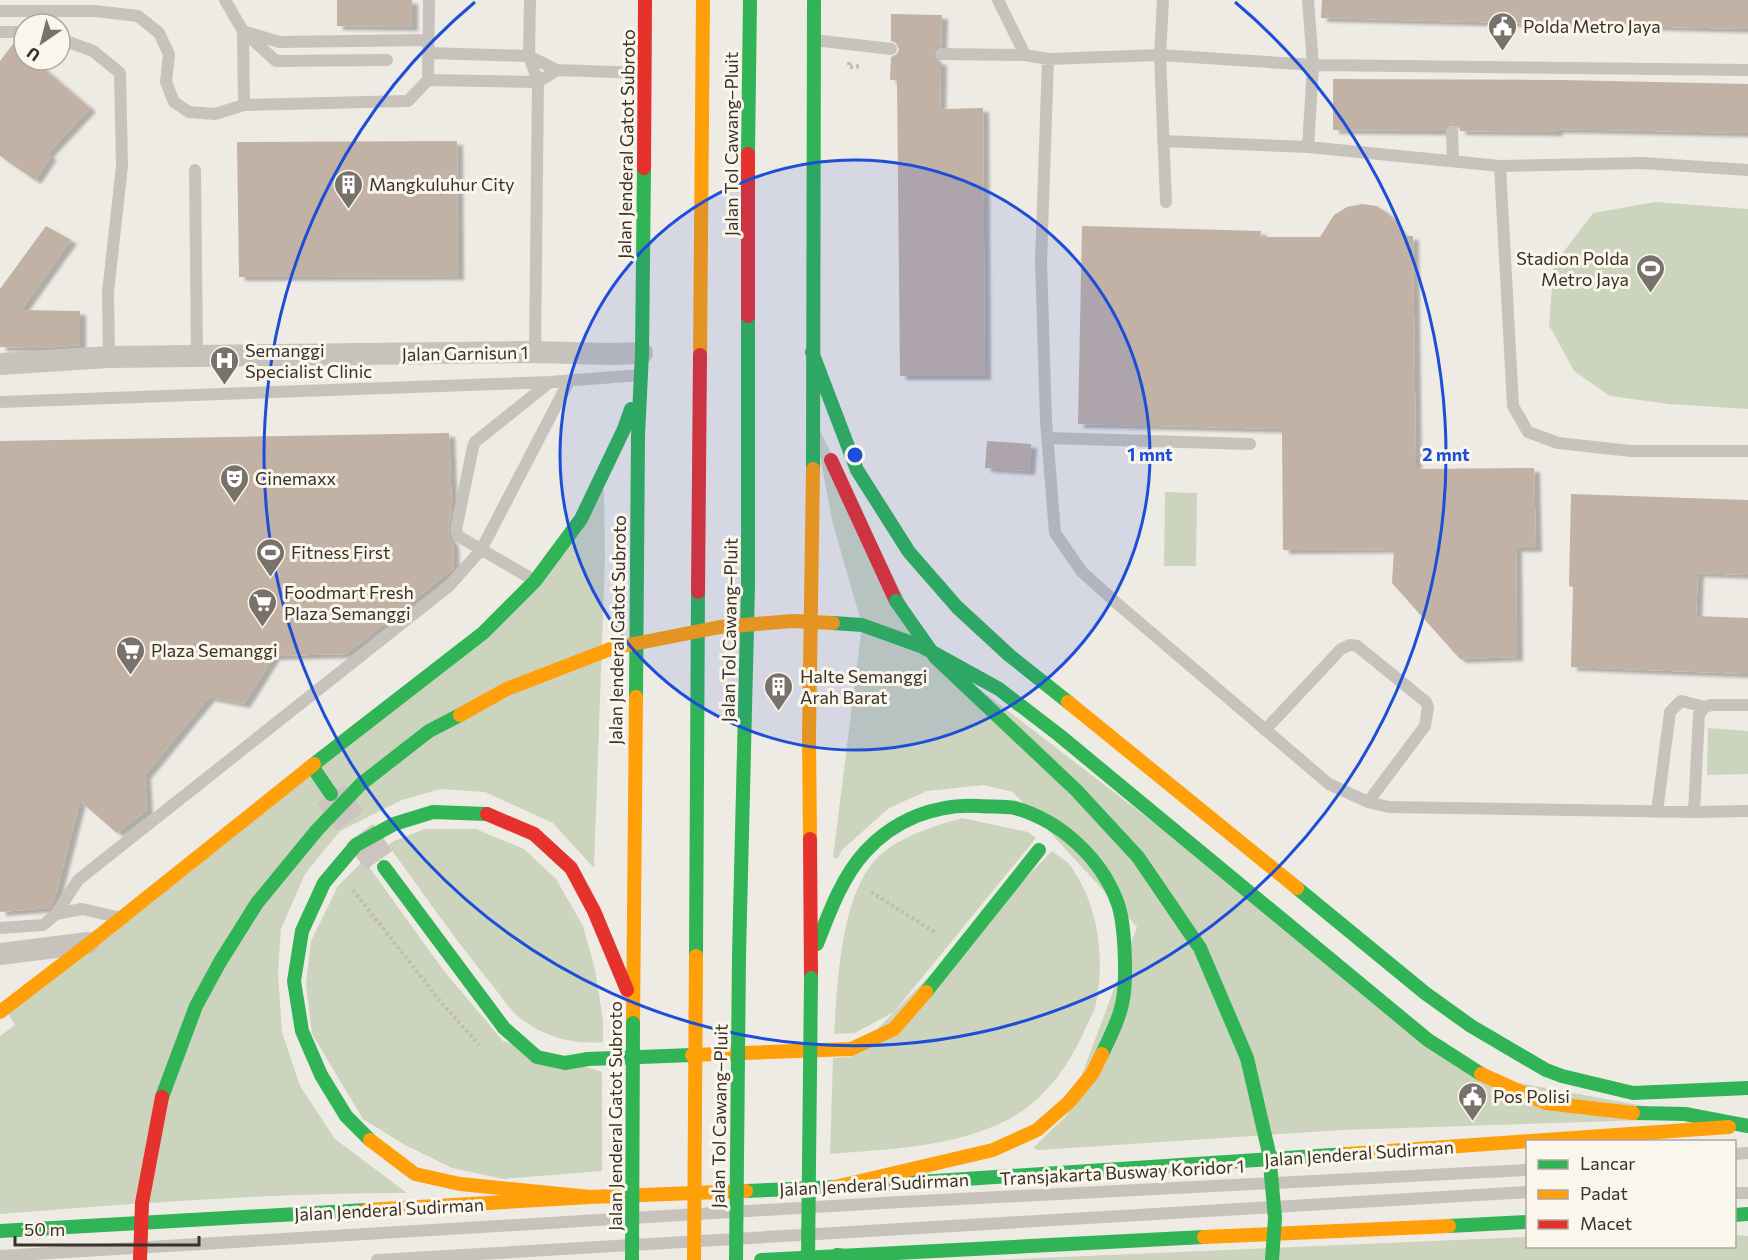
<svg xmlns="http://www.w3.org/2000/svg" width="1748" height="1260" font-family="Commissioner,sans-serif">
	<defs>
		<filter id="shadow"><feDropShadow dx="6" dy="4" stdDeviation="1.5" flood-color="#0004"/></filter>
	</defs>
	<rect width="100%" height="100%" fill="#eeebe4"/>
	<!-- green -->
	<path fill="#ccd4be" d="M1655,202l93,7v200l-79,-5 -59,-8 -36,-25 -25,-46 5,-63 8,-8 31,-41z
		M812,415l119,237 555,425 223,41 -366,12 -304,20 -6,-2 34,-33 70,-188 -124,-135 -29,-7 -57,6 -38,17 -47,42 -5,9 -4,-2 29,-232 -29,-101z
		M604,489l1,69 -11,310 -41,-45 -68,-31 -44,-3 -39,11 -62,31 -35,43 -24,55 -3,44 4,59 18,54 35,53 72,54c-136,0 -272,10 -407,21v-178l15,-11 -10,-17 478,-375z
		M1165,492l32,1 -1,73h-32z
		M1708,728l40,3v43l-41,1z
		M962,818l66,14 8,6 -142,174 -39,21 -21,1c4,-53 6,-150 52,-184 24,-17 49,-24 76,-32z
		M425,829h51l48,20 32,30 27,47 12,43 8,51v22c-29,3 -58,-5 -82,-23 -11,-9 -23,-27 -32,-38 -36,-44 -68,-91 -101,-136l6,-4z
		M1052,851c6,5 16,10 20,17 27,40 33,89 24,136 -2,8 -7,17 -11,25 -17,40 -45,77 -86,95 -53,24 -112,25 -169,30l3,-96 17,-1z
		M364,860l80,111 59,70 99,31v99l-99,8 -51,-11 -47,-23 -42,-26 -51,-85 -6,-50 5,-43 27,-55z
		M1735,1235l13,1v24h-755l534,-23 1,9h206z"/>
	<!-- building -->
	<path fill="#c1b2a5" filter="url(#shadow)" d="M337,0h75v27l-75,-1z
		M1322,0h426v29l-427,-11z
		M891,14l51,1 -1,31 -5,1 -3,6 1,6 7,3 -1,47 43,-1 2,268h-85l-3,-296h-7l1,-23 6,-3 2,-5 -3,-6 -5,-2z
		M13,44l11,8v8h10l56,48 -43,46 4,2 -16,24 -35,-24v-95z
		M1333,79l229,1 186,4v49l-191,-4v3l-97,-1 -1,-5 -7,-3 -5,1 -3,7 -111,-1z
		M457,141l1,135 -219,1 -2,-135z
		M1362,204l15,2 13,9 14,21h9l3,233 118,-1 2,80h-20l1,109 -57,2 -68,-76 2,-34 -111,1 -1,-121 -204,-5 4,-198 179,5 -1,6h60l14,-22 13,-8z
		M46,226l25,14 -50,70 59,1v34l-38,3 -42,-1v-58z
		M449,433l3,77 -4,19 2,10 3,3 1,26 -108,86 -72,2 -30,48 -35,-7 -64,78 2,35 -30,23 -37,-32 -26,100 -4,7 -50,4v-471z
		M987,441l44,3 -2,27 -44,-3z
		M1571,494l177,6v75l-50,-2 -2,43 52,2v56l-177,-7 2,-80 -4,-1z"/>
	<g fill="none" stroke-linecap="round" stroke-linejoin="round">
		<!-- highway-tunnel -->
		<path stroke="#cac6bf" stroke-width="33" stroke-dasharray="33 16" stroke-linecap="butt" d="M331,794l50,69"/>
		<!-- path -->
		<path stroke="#c0bcb4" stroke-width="4" stroke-dasharray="3 3" stroke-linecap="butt" d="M849,62v5l12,-1
			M353,890l87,111 39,44
			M871,892l65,41"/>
		<!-- lane -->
		<path stroke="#c7c3bc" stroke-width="12" d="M225,0l18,31 1,74
			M530,0l-1,56 9,26 -3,270
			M998,0l27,55
			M1163,0l-3,55 153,10 -5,82
			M1308,0l5,65 435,5
			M0,11h95l43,5 21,17 10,21 -3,28 8,20 15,10 26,2 29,-9 164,-4 20,-21 1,-80
			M243,31l36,11 149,-2
			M0,32h24
			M246,34l30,27 111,-1
			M60,39l33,12 27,22 2,93 -14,126 1,65
			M814,40l77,9
			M428,53l101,3 28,14 87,3
			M941,54l84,1 23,4 112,-4 6,147
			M1048,59l-7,203 5,159 9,112 27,39 38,34 209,178 39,18 21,5 305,5
			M428,80l110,2 19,-12
			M1452,131l1,30
			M1163,141l145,6 192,19 142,-3 106,7
			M1500,166l13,240 15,26 30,11 73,8h117
			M195,170l2,186
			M0,402l550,-20 90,-7
			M1048,438l202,6
			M534,580l-76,-44 -2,-6 17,-83 2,-5 75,-60
			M1748,705h-37l-6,2 -6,7 -5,98 54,-1
			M1265,730l76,-81 9,-4 7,1 69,56 2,5 -3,19 -57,76
			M1657,812l13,-100 11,-11 24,6
			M56,914l26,-5 35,8
			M0,928l43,-3 13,-11 22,-34 371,-294 32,-36 88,-169
			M1734,1154l14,-1
			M1734,1193h14
			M0,1256l882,-53 646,-33
			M377,1260l1151,-68"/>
		<!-- street -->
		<path stroke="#c7c3bc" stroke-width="22" d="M0,364l109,-7 426,-5 75,2 32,-1
			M0,954l88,-11"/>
		<!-- fast -->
		<path stroke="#30b455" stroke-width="14" d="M748,154l2,-154
			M812,352l45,118 52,82 48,55 52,48 59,47
			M813,469l1,-469
			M636,697l2,-261 4,-83 2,-185
			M314,764l169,-131 52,-52 46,-62 43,-90 7,-20
			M312,766l19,28
			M384,867l120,161 33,29 28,6 23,-4 104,-4
			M1297,888l128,105 46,33 75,44 16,6 71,17 115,-5
			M817,944c12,-31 25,-67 48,-92 29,-32 71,-49 114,-46 12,1 25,0 36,2 46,13 87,51 103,96 7,21 9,73 5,95 -3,19 -13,38 -21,55
			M696,956l2,-364
			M739,956l9,-370v-270
			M926,992l113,-142
			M1638,1113l47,1 63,12
			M370,1140l-24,-24 -25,-41 -19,-44 -8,-50 8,-50 22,-48 32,-38 38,-21 39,-12 54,2
			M889,1184l458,-30
			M746,1191l91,-4
			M1734,1215l14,-1
			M1449,1226l79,-4
			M0,1231l366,-21
			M837,1255l36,5
			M761,1260l443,-23"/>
		<!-- slow -->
		<path stroke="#ff9f0a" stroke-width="14" d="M700,355l3,-355
			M1068,702l229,186
			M810,839l-1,-103 4,-267
			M0,1012l90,-69 224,-179
			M633,1023l3,-326
			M692,1055l159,-6 43,-20 32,-37
			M370,1140l45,34 45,10 130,13
			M1347,1154l382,-27
			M835,1187l158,-37 44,-20 32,-28 23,-28 10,-20
			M366,1210l224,-13 156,-6
			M1204,1237l245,-11"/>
		<!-- jam -->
		<path stroke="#e5322d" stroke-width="14" d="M644,168l1,-168
			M748,316v-162
			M831,460l65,141
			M698,592l2,-237
			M487,814l47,20 37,34 23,43 33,79
			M810,839l1,139"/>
		<!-- fast-bridge -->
		<path stroke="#30b455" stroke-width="14" d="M896,601l40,57 140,132 62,67 62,91 47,110 22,95 6,65 -3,42
			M833,623l29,2 61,22 76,42 60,46 369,305 53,34
			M162,1097l34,-91 24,-44 37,-59 60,-73 44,-46 68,-53 31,-16
			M632,1260l1,-237
			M736,1260l3,-304
			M808,1260l3,-282"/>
		<!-- slow-bridge -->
		<path stroke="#ff9f0a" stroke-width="14" d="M460,715l47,-26 106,-41 107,-21 73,-6 40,2
			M1481,1074l65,29 87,10
			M694,1260l2,-304"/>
		<!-- jam-bridge -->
		<path stroke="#e5322d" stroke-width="14" d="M140,1260l2,-57 20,-106"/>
	</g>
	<!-- distance rings -->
	<circle cx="855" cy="455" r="295" fill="#1d4ed8" fill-opacity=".12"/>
	<g fill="none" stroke="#1d4ed8" stroke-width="3">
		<circle cx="855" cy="455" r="295"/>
		<path d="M1235 2A591 591 0 1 1 475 2"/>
	</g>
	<!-- icons -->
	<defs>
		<symbol id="civic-pin" viewBox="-11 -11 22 30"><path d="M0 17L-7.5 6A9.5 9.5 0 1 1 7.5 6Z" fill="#78726b" stroke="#faf6eb"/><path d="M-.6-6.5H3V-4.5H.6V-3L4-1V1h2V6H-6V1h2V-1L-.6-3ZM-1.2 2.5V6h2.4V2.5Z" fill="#fff"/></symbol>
		<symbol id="building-pin" viewBox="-11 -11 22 30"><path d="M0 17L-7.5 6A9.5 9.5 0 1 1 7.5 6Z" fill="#78726b" stroke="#faf6eb"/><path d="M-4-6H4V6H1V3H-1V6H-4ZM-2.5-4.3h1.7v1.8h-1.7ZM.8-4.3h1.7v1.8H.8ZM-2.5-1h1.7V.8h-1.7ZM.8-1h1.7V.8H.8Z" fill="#fff"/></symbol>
		<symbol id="stadium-pin" viewBox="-11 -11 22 30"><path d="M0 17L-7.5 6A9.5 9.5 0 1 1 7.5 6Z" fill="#78726b" stroke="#faf6eb"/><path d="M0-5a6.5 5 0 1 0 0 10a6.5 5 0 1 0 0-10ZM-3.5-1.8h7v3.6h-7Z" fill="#fff"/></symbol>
		<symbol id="hospital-pin" viewBox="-11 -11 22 30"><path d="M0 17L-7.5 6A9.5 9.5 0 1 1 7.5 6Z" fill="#78726b" stroke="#faf6eb"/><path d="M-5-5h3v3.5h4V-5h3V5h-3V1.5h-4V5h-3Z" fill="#fff"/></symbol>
		<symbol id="theatre-pin" viewBox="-11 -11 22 30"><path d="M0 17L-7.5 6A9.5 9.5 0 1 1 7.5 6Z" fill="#78726b" stroke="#faf6eb"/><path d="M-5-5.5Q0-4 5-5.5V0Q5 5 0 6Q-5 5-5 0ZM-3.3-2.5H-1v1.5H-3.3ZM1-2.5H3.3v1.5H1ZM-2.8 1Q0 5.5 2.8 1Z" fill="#fff"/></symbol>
		<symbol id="supermarket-pin" viewBox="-11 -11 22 30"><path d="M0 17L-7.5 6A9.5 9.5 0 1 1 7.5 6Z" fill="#78726b" stroke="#faf6eb"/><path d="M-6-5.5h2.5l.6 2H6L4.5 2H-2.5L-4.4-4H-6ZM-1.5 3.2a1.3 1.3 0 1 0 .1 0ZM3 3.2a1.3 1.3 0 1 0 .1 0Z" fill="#fff"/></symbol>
	</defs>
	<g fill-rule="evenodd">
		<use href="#civic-pin" x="1486" y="10" width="33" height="45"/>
		<use href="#building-pin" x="332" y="168" width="33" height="45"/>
		<use href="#stadium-pin" x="1634" y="252" width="33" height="45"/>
		<use href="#hospital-pin" x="208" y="344" width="33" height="45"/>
		<use href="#theatre-pin" x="218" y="462" width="33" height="45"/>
		<use href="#stadium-pin" x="254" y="536" width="33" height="45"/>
		<use href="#supermarket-pin" x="246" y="586" width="33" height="45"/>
		<use href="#supermarket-pin" x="114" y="634" width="33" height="45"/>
		<use href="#building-pin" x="762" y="670" width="33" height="45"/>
		<use href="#civic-pin" x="1456" y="1080" width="33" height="45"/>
	</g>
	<g text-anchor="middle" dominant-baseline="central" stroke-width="6" stroke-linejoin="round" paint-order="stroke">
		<!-- poi labels -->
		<g font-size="18" fill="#39312a" stroke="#faf6eb" text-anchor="start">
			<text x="1523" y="26">Polda Metro Jaya</text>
			<text x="369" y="184">Mangkuluhur City</text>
			<text x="1629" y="258" text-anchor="end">Stadion Polda<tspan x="1629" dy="21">Metro Jaya</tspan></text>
			<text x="245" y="350">Semanggi<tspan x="245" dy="21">Specialist Clinic</tspan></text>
			<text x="255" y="478">Cinemaxx</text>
			<text x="291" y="552">Fitness First</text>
			<text x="284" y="592">Foodmart Fresh<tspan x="284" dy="21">Plaza Semanggi</tspan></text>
			<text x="151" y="650">Plaza Semanggi</text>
			<text x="800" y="676">Halte Semanggi<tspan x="800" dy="21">Arah Barat</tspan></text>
			<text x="1493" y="1096">Pos Polisi</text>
		</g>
		<!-- street labels -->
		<g font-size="18" fill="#39312a" stroke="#faf6eb">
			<text transform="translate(626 144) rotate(-89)">Jalan Jenderal Gatot Subroto</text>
			<text transform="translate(731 144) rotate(-90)">Jalan Tol Cawang–Pluit</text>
			<text transform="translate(465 353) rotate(-1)">Jalan Garnisun 1</text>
			<text transform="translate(617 630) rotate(-89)">Jalan Jenderal Gatot Subroto</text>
			<text transform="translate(729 630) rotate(-89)">Jalan Tol Cawang–Pluit</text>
			<text transform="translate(615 1116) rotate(-90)">Jalan Jenderal Gatot Subroto</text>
			<text transform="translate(719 1116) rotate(-89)">Jalan Tol Cawang–Pluit</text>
			<text transform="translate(1359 1153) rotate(-4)">Jalan Jenderal Sudirman</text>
			<text transform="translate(1122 1172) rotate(-3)">Transjakarta Busway Koridor 1</text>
			<text transform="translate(874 1184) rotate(-3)">Jalan Jenderal Sudirman</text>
			<text transform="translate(389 1209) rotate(-3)">Jalan Jenderal Sudirman</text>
		</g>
	</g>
	<circle cx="855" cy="455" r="9" fill="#1d4ed8" stroke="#faf6eb" stroke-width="3"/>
	<g font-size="18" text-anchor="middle" font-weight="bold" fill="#1d4ed8" stroke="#faf6eb" stroke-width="6" stroke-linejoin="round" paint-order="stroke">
		<text x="1150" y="461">1 mnt</text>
		<text x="1446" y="461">2 mnt</text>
	</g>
	<!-- legend -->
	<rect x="1526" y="1140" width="210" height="108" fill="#faf6eb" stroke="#ada79e" stroke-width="1.5"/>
	<rect x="1538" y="1160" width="30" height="9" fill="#30b455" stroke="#ada79e" stroke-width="1.5"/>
	<text x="1580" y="1170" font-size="18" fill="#39312a">Lancar</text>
	<rect x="1538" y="1190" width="30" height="9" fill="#ff9f0a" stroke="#ada79e" stroke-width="1.5"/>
	<text x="1580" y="1200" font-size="18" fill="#39312a">Padat</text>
	<rect x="1538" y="1220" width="30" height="9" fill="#e5322d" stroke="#ada79e" stroke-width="1.5"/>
	<text x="1580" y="1230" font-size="18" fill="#39312a">Macet</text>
	<!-- north arrow -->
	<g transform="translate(42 42) rotate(215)"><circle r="28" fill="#faf6eb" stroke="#ada79e" stroke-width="1.5"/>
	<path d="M0-4.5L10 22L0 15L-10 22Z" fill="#78726b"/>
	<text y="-9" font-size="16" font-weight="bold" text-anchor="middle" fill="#39312a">U</text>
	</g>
	<!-- scale -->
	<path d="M15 1236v9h184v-9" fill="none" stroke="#39312a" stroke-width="3"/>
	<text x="24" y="1236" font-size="18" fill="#39312a" stroke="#faf6eb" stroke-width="4.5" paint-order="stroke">50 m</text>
</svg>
